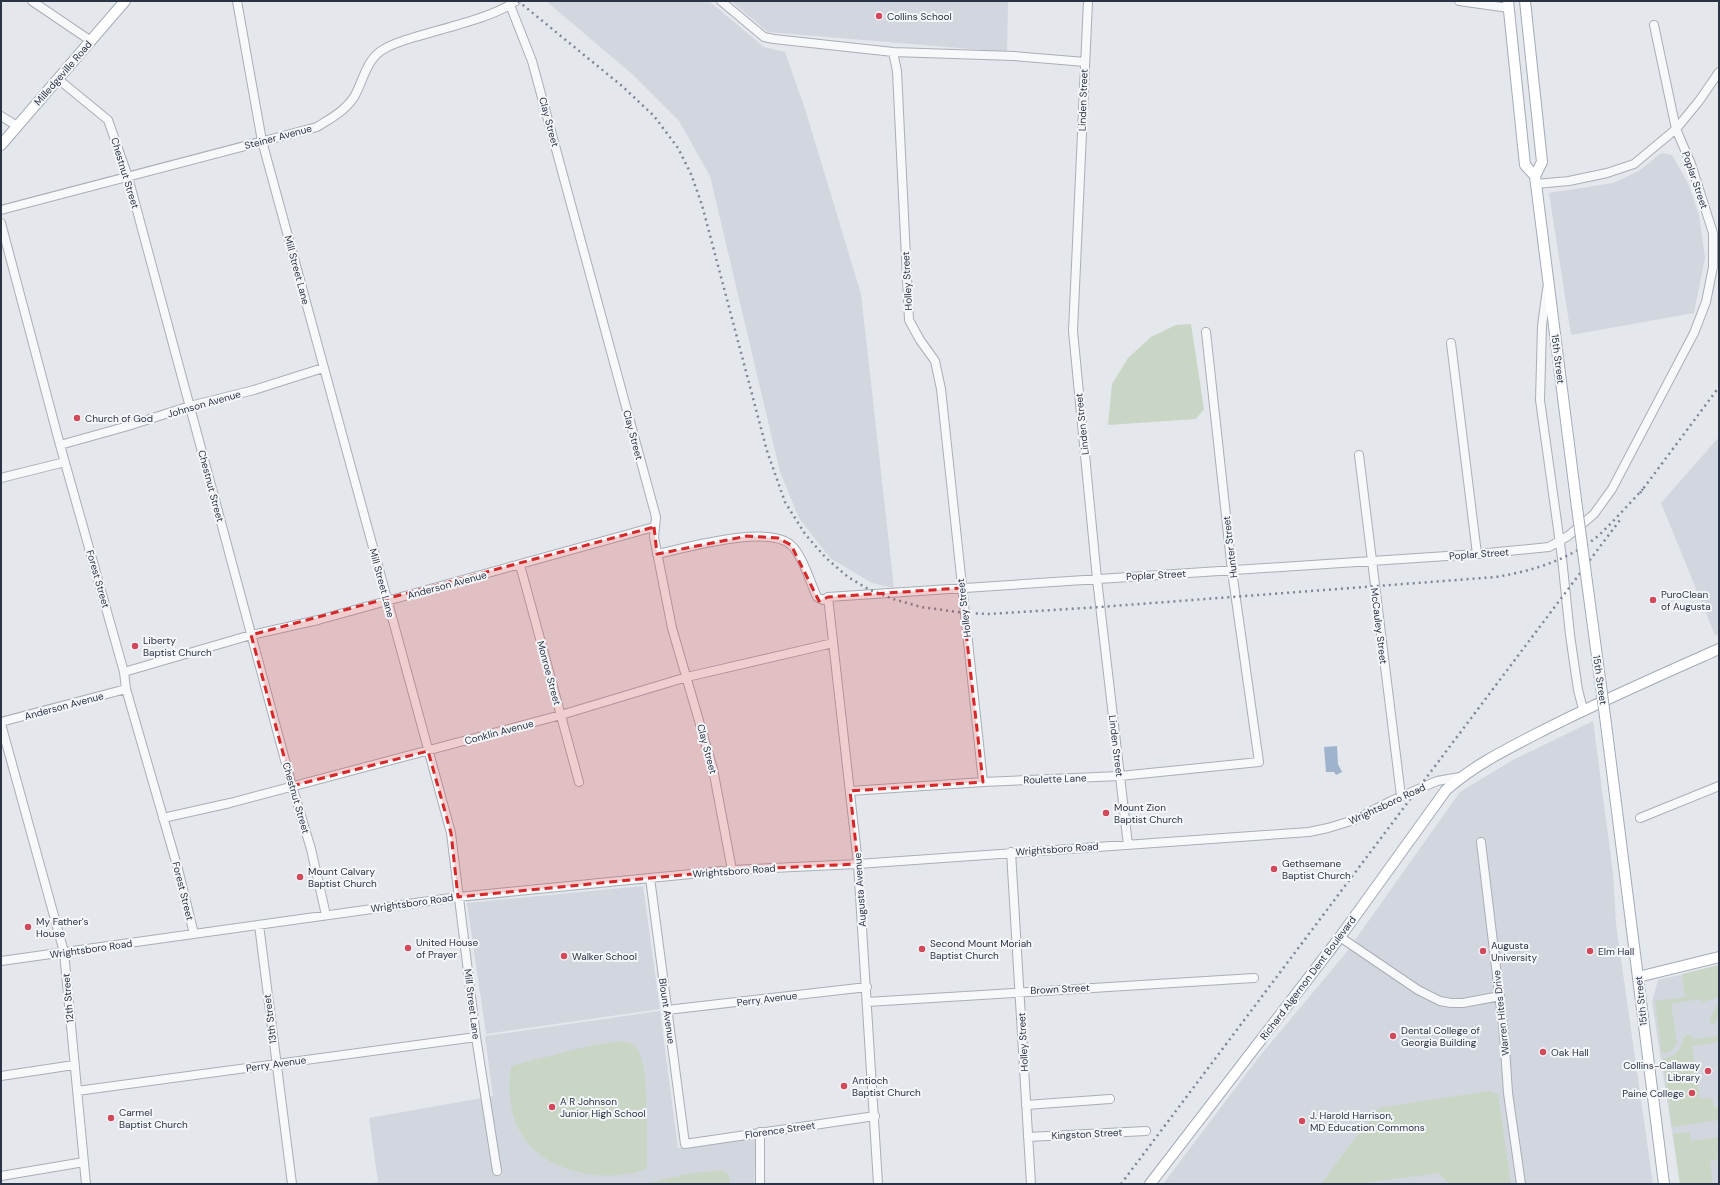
<svg xmlns="http://www.w3.org/2000/svg" width="1720" height="1185" font-family="'DM Sans',sans-serif">
	<rect width="100%" height="100%" fill="#e4e7ec"/>
	<!-- built -->
	<path fill="#d2d6de" d="M546,1h163l55,46 21,5 20,57 56,185 33,294 -22,-5 -42,-25 -31,-40 -19,-46 -70,-296 -31,-55 -47,-47z
		M731,1h277l-1,51 -239,-20z
		M1661,153l11,2 16,28 11,32 6,43 -11,55 -123,22 -22,-142 64,-10 26,-12z
		M1719,437v197l-4,1 -54,-132z
		M1593,721l20,152 3,51 37,260h-490l96,-127 86,-103 115,-162 51,-31z
		M643,886l17,123 -174,25 -19,-131z
		M1719,966v218h-39l-28,-182 6,-22z
		M660,1011l18,137 78,-11 -2,47h-388l12,-2 -9,-64 124,-22 -8,-60z"/>
	<!-- green -->
	<path fill="#c9d6c5" d="M1191,324l13,85 -8,10 -88,6 4,-41 16,-26 23,-21 25,-12z
		M1719,965v32l-16,5 -3,-3 -29,5 6,40 -7,8 -8,1 -7,-52 30,-4 -3,-23z
		M1719,1004v13l-3,6 -5,1 -2,-3 7,-15z
		M1688,1034l6,5 25,-3v6l-27,4 8,53 12,-1 2,9h5v13l-47,7 -9,-68c12,-3 18,-8 20,-20z
		M613,1042c10,-1 19,-1 25,8 11,14 9,97 9,119 -45,16 -112,3 -131,-46 -7,-17 -8,-39 -5,-57l78,-20z
		M1489,1091l9,3 13,90h-62l-10,-11 -82,11h-34v-3l55,-73z
		M1689,1132l2,9 28,-4v22l-9,2 3,23h-33l-7,-50z
		M722,1170l7,5 1,9h-84l39,-10z"/>
	<!-- water -->
	<path fill="#9fb4cc" d="M1337,746l1,18 4,8 -6,3 -2,-3h-8l-2,-25z"/>
	<g fill="none" stroke-linecap="round" stroke-linejoin="round">
		<defs>
			<path id="minor" d="M32,1l59,40
				M237,1l25,140 189,692 25,204 21,134
				M721,1l43,36 10,2 119,13 121,4 71,6
				M1088,1l-15,330 24,248 31,266
				M1459,1l50,7
				M510,5l22,56 124,456 -2,20 18,91 41,141 19,101
				M893,52l4,19 12,249 11,20 15,21 6,28 42,393
				M58,79l50,41 20,57 164,609 19,63 15,66
				M1,116l16,10
				M1536,184l33,-3 38,-8 27,-9 42,-35 23,-28 20,-29
				M1,210l316,-83c14,-9 28,-16 37,-30 10,-17 12,-38 30,-48 10,-6 21,-9 31,-12 29,-9 77,-19 101,-36
				M1,223l59,222 64,227 2,17 52,180 16,65
				M1547,289l-5,37 -2,74 22,158 8,77 8,55 5,19
				M1451,343l26,211
				M60,445l68,-19 62,-20 64,-16 69,-22
				M1359,455l42,341
				M1,478l64,-16
				M657,554c29,-6 111,-30 134,-9 11,9 20,39 26,52l6,3 5,-3 649,-43 72,-7 19,-11 26,-22 18,-25 82,-156 12,-31 7,-35v-34l-22,-69 -15,-35 -22,-104
				M520,565l59,217
				M828,597l30,267 20,320
				M124,672l127,-37 67,-15 336,-93
				M1,722l125,-33
				M1,724l63,228 22,232
				M850,791l133,-9 137,-6 139,-14 -27,-191 -26,-239
				M163,818l67,-15 331,-88 126,-38 146,-34
				M1640,818l79,-32
				M1481,842l23,192 4,59 13,91
				M1011,852l20,332
				M650,878l35,266 190,-28
				M259,925l33,259
				M1340,937l78,53 22,11 11,2h12l37,-7
				M1,961l457,-64 192,-19 82,-8 126,-6 451,-32 19,-4 26,-8 37,-19 46,-20 23,-4
				M867,1002l387,-24
				M667,1010l200,-23
				M1,1076l73,-11
				M77,1091l399,-54
				M1026,1105l84,-6
				M1028,1137l118,-6
				M1,1176l83,-14
				M760,1184v-52"/>
			<path id="major" d="M1508,1l17,164 10,11
				M1525,1l17,161 -7,14 41,324
				M1,145l124,-144
				M1605,716l59,468
				M1638,977l81,-20
				M1150,1184l190,-247 106,-147c27,-24 59,-40 90,-56 60,-31 122,-58 183,-85"/>
		</defs>
		<!-- minor casing -->
		<use href="#minor" stroke="#a9aeb7" stroke-width="10"/>
		<!-- major casing -->
		<use href="#major" stroke="#a3abb8" stroke-width="12"/>
		<!-- minor -->
		<use href="#minor" stroke="#f7f8fa" stroke-width="8"/>
		<!-- major -->
		<use href="#major" stroke="#fff" stroke-width="10"/>
		<!-- rail -->
		<path stroke="#7d8696" stroke-width="2.5" stroke-dasharray="2 4" stroke-linecap="butt" d="M518,1l104,85 32,30 24,32 13,26 11,31 65,246 18,51 20,32 21,24 22,19 20,12 25,10 28,8 44,6 24,1 111,-7 396,-30c36,-6 73,-17 102,-41 16,-15 30,-31 45,-47
			M1640,493l79,-106
			M1121,1184l499,-664"/>
		<defs>
			<path id="major-bridge" d="M1576,500l29,216"/>
		</defs>
		<!-- major-bridge casing -->
		<use href="#major-bridge" stroke="#a3abb8" stroke-width="12" stroke-linecap="butt"/>
		<!-- major-bridge -->
		<use href="#major-bridge" stroke="#fff" stroke-width="10"/>
	</g>
	<!-- marked area -->
	<path fill="#d62828" fill-opacity="0.2" stroke="#d62828" stroke-width="3" stroke-dasharray="8 5" stroke-linejoin="round" d="M654,527l3,27 90,-18 31,2 13,7 28,56 9,-4 133,-9 22,194 -133,9 8,73 -126,6 -274,27 -7,-64 -23,-82 -136,35 -41,-151z"/>
	<!-- markers -->
	<g fill="#d1495b" stroke="#f4f6f9" stroke-width="1.5">
		<circle cx="879" cy="16" r="4"/>
		<circle cx="77" cy="418" r="4"/>
		<circle cx="1653" cy="600" r="4"/>
		<circle cx="135" cy="646" r="4"/>
		<circle cx="1106" cy="813" r="4"/>
		<circle cx="1274" cy="869" r="4"/>
		<circle cx="300" cy="877" r="4"/>
		<circle cx="28" cy="927" r="4"/>
		<circle cx="408" cy="948" r="4"/>
		<circle cx="922" cy="949" r="4"/>
		<circle cx="1483" cy="951" r="4"/>
		<circle cx="1590" cy="951" r="4"/>
		<circle cx="564" cy="956" r="4"/>
		<circle cx="1393" cy="1036" r="4"/>
		<circle cx="1543" cy="1052" r="4"/>
		<circle cx="1708" cy="1071" r="4"/>
		<circle cx="844" cy="1086" r="4"/>
		<circle cx="1692" cy="1093" r="4"/>
		<circle cx="552" cy="1107" r="4"/>
		<circle cx="111" cy="1118" r="4"/>
		<circle cx="1302" cy="1121" r="4"/>
	</g>
	<g text-anchor="middle" dominant-baseline="central" stroke-width="4" stroke-linejoin="round" paint-order="stroke">
		<!-- poi labels -->
		<g font-size="10" fill="#2b3445" stroke="#f4f6f9" text-anchor="start">
			<text x="887" y="16">Collins School</text>
			<text x="85" y="418">Church of God</text>
			<text x="1661" y="594">PuroClean<tspan x="1661" dy="12">of Augusta</tspan></text>
			<text x="143" y="640">Liberty<tspan x="143" dy="12">Baptist Church</tspan></text>
			<text x="1114" y="807">Mount Zion<tspan x="1114" dy="12">Baptist Church</tspan></text>
			<text x="1282" y="863">Gethsemane<tspan x="1282" dy="12">Baptist Church</tspan></text>
			<text x="308" y="871">Mount Calvary<tspan x="308" dy="12">Baptist Church</tspan></text>
			<text x="36" y="921">My Father's<tspan x="36" dy="12">House</tspan></text>
			<text x="416" y="942">United House<tspan x="416" dy="12">of Prayer</tspan></text>
			<text x="930" y="943">Second Mount Moriah<tspan x="930" dy="12">Baptist Church</tspan></text>
			<text x="1491" y="945">Augusta<tspan x="1491" dy="12">University</tspan></text>
			<text x="1598" y="951">Elm Hall</text>
			<text x="572" y="956">Walker School</text>
			<text x="1401" y="1030">Dental College of<tspan x="1401" dy="12">Georgia Building</tspan></text>
			<text x="1551" y="1052">Oak Hall</text>
			<text x="1700" y="1065" text-anchor="end">Collins-Callaway<tspan x="1700" dy="12">Library</tspan></text>
			<text x="852" y="1080">Antioch<tspan x="852" dy="12">Baptist Church</tspan></text>
			<text x="1684" y="1093" text-anchor="end">Paine College</text>
			<text x="560" y="1101">A R Johnson<tspan x="560" dy="12">Junior High School</tspan></text>
			<text x="119" y="1112">Carmel<tspan x="119" dy="12">Baptist Church</tspan></text>
			<text x="1310" y="1115">J. Harold Harrison,<tspan x="1310" dy="12">MD Education Commons</tspan></text>
		</g>
		<!-- street labels -->
		<g font-size="10" fill="#2b3445" stroke="#f4f6f9">
			<text transform="translate(63 73) rotate(-49)">Milledgeville Road</text>
			<text transform="translate(1083 100) rotate(-88)">Linden Street</text>
			<text transform="translate(549 122) rotate(75)">Clay Street</text>
			<text transform="translate(278 137) rotate(-15)">Steiner Avenue</text>
			<text transform="translate(125 173) rotate(73)">Chestnut Street</text>
			<text transform="translate(1695 180) rotate(71)">Poplar Street</text>
			<text transform="translate(297 270) rotate(75)">Mill Street Lane</text>
			<text transform="translate(907 281) rotate(-93)">Holley Street</text>
			<text transform="translate(1558 359) rotate(83)">15th Street</text>
			<text transform="translate(204 404) rotate(-16)">Johnson Avenue</text>
			<text transform="translate(1082 424) rotate(-96)">Linden Street</text>
			<text transform="translate(633 435) rotate(75)">Clay Street</text>
			<text transform="translate(211 486) rotate(75)">Chestnut Street</text>
			<text transform="translate(1230 547) rotate(-97)">Hunter Street</text>
			<text transform="translate(1479 554) rotate(-4)">Poplar Street</text>
			<text transform="translate(1156 575) rotate(-3)">Poplar Street</text>
			<text transform="translate(98 579) rotate(74)">Forest Street</text>
			<text transform="translate(382 583) rotate(75)">Mill Street Lane</text>
			<text transform="translate(447 585) rotate(-15)">Anderson Avenue</text>
			<text transform="translate(964 608) rotate(-97)">Holley Street</text>
			<text transform="translate(1379 626) rotate(83)">McCauley Street</text>
			<text transform="translate(549 673) rotate(75)">Monroe Street</text>
			<text transform="translate(1600 680) rotate(82)">15th Street</text>
			<text transform="translate(64 706) rotate(-15)">Anderson Avenue</text>
			<text transform="translate(499 732) rotate(-15)">Conklin Avenue</text>
			<text transform="translate(1116 746) rotate(83)">Linden Street</text>
			<text transform="translate(707 749) rotate(75)">Clay Street</text>
			<text transform="translate(1055 779) rotate(-2)">Roulette Lane</text>
			<text transform="translate(296 798) rotate(74)">Chestnut Street</text>
			<text transform="translate(1387 804) rotate(-25)">Wrightsboro Road</text>
			<text transform="translate(1057 849) rotate(-4)">Wrightsboro Road</text>
			<text transform="translate(734 871) rotate(-4)">Wrightsboro Road</text>
			<text transform="translate(860 890) rotate(-94)">Augusta Avenue</text>
			<text transform="translate(183 891) rotate(76)">Forest Street</text>
			<text transform="translate(412 903) rotate(-8)">Wrightsboro Road</text>
			<text transform="translate(91 949) rotate(-8)">Wrightsboro Road</text>
			<text transform="translate(1308 978) rotate(-53)">Richard Algernon Dent Boulevard</text>
			<text transform="translate(1060 989) rotate(-3)">Brown Street</text>
			<text transform="translate(68 998) rotate(-95)">12th Street</text>
			<text transform="translate(767 999) rotate(-7)">Perry Avenue</text>
			<text transform="translate(1641 1001) rotate(-96)">15th Street</text>
			<text transform="translate(472 1004) rotate(83)">Mill Street Lane</text>
			<text transform="translate(667 1011) rotate(82)">Blount Avenue</text>
			<text transform="translate(1501 1013) rotate(-96)">Warren Hites Drive</text>
			<text transform="translate(270 1019) rotate(-97)">13th Street</text>
			<text transform="translate(1023 1042) rotate(-93)">Holley Street</text>
			<text transform="translate(276 1064) rotate(-8)">Perry Avenue</text>
			<text transform="translate(780 1130) rotate(-8)">Florence Street</text>
			<text transform="translate(1087 1134) rotate(-3)">Kingston Street</text>
		</g>
	</g>
	<!-- border -->
	<rect width="1720" height="1185" fill="none" stroke="#2b3445" stroke-width="4"/>
</svg>
